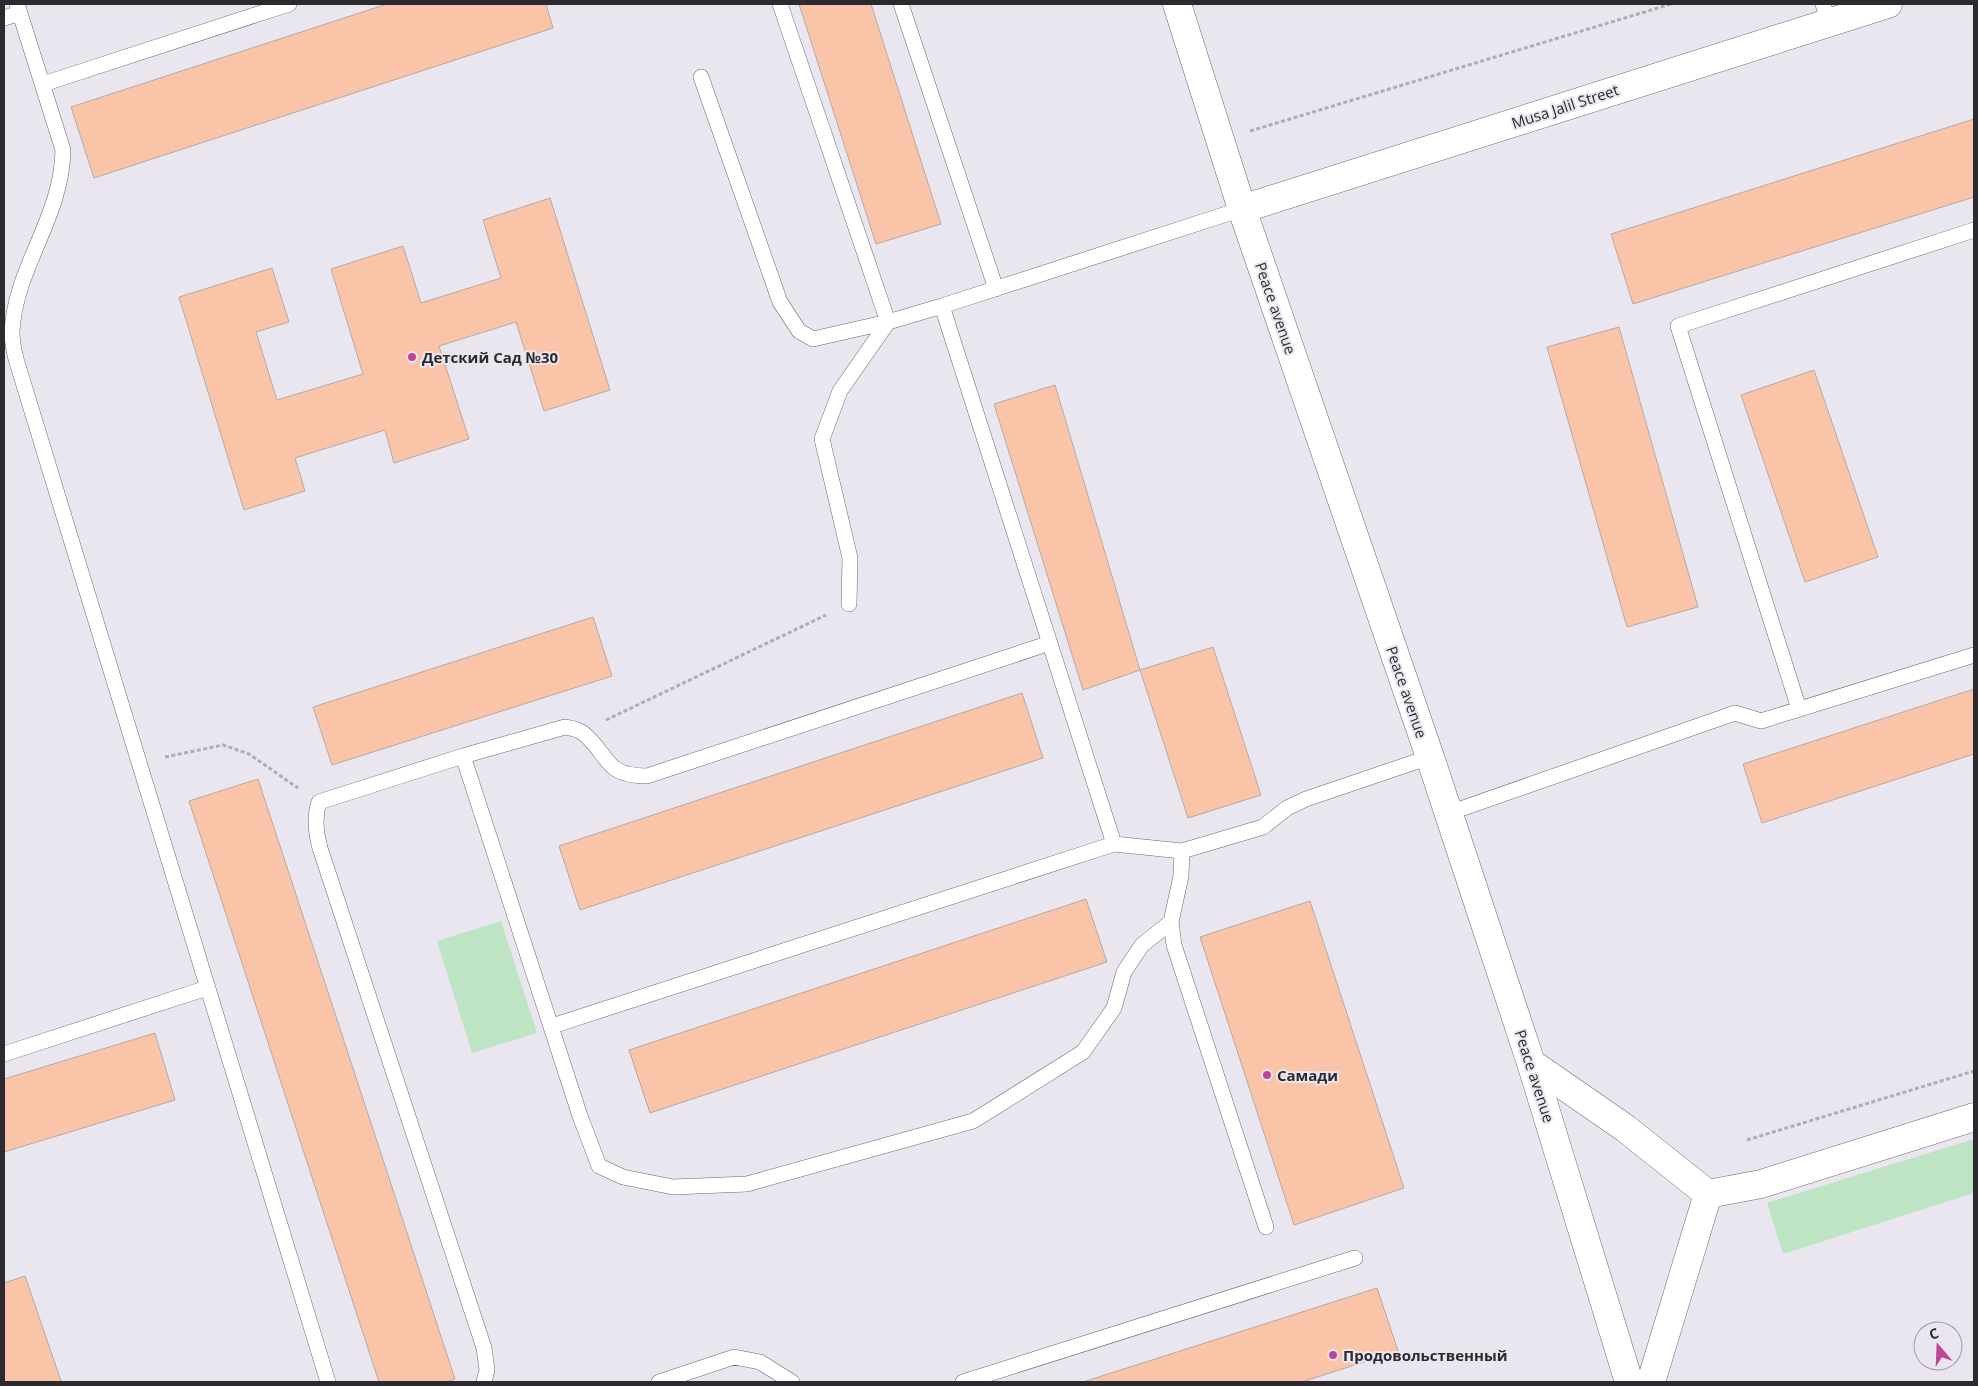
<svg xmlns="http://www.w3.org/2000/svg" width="1978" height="1386" font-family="'Open Sans',sans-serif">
	<rect width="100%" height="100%" fill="#eae6ef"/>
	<!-- green -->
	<path fill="#bee4c4" d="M501,921l36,112 -65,20 -35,-112z
		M1974,1139v54l-191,61 -16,-51z"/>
	<!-- building -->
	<path fill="#f9c4a7" stroke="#b4aaa5" d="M387,4h159l7,24 -459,150 -23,-71z
		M799,4h72l70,220 -65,20z
		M1974,119v78l-341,107 -22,-70z
		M550,198l60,192 -66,21 -28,-89 -77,24 30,93 -75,24 -9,-33 -90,28 10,33 -61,19 -65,-213 93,-29 17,54 -33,10 21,68 86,-26 -32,-105 72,-23 18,57 80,-25 -18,-58z
		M1619,327l79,280 -71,20 -80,-280z
		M1814,370l64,187 -73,25 -64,-187z
		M1055,385l85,285 -57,20 -89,-286z
		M593,617l19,59 -280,89 -19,-58z
		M1213,647l48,148 -73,23 -48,-148z
		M1974,689v65l-212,69 -19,-59z
		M1022,693l21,65 -463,152 -21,-64z
		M258,779l197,600 -9,3h-67l-190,-581z
		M1086,899l21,63 -457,151 -21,-63z
		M1310,901l94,287 -110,37 -94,-288z
		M155,1033l20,67 -171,52v-73z
		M25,1276l36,105 -3,1h-54v-99z
		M1377,1288l21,63 -96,31h-219z"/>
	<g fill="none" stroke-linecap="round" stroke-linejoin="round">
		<defs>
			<path id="lane" d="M17,4l46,146c-1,68 -48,117 -51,182 0,9 2,19 4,27l312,1023
				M780,4l108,318 -48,69 -18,48 28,119 -1,46
				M901,4l95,285
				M1823,4l6,19
				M4,18l16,-5
				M701,77l79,225 19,29 14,8 75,-17 54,-16 300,-97
				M43,84l246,-80
				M942,306l172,538 68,7
				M1799,709l-121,-383 296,-96
				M463,756l117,360 19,50 24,11 50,10 74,-3 226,-63 110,-69 31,-44 10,-36 18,-27 29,-23
				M1449,813l286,-100 26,8 213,-66
				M552,1026l562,-182
				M4,1054l203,-66
				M1266,1227l-92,-282 -3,-23 10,-46 1,-25 81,-24 24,-19 19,-9 124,-42
				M484,1382l3,-12 -3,-22 -164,-500c-4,-15 -6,-31 -1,-46l144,-46 102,-29c5,1 13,2 18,6 27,22 20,43 64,43l403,-133
				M659,1382l75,-25 26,5 32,20
				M963,1382l392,-124"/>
			<path id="street" d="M1531,1063l94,65 83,66 -57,188
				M1708,1194l53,-10 213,-67"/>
			<path id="secondary" d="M1177,4l65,205 188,548 101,306 98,319
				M1242,209l646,-205"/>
		</defs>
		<!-- lane casing -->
		<use href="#lane" stroke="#6b6870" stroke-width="16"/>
		<!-- street casing -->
		<use href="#street" stroke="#6b6870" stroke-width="29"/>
		<!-- secondary casing -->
		<use href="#secondary" stroke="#6b6870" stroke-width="29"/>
		<!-- path -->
		<path stroke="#afacb3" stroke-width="3" stroke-dasharray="4 2.5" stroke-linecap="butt" d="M1250,131l421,-127
			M606,720l220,-105
			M165,757l58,-12 26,9 49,34
			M1747,1140l227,-69"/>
		<!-- lane -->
		<use href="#lane" stroke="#fff" stroke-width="15"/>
		<!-- street -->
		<use href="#street" stroke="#fff" stroke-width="28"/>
		<!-- secondary -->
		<use href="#secondary" stroke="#fff" stroke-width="28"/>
	</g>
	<!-- markers -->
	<g fill="#c04597" stroke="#eae6ef" stroke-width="2">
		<circle cx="412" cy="357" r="5"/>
		<circle cx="1267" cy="1075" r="5"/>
		<circle cx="1333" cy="1355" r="5"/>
	</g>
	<g text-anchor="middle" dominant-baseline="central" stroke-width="4" stroke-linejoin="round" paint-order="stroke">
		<!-- street labels -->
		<g font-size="15" fill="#2c2a2e" stroke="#eae6ef">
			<text transform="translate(1565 106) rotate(-18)">Musa Jalil Street</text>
			<text transform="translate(1276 308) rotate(71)">Peace avenue</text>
			<text transform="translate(1407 692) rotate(71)">Peace avenue</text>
			<text transform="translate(1535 1076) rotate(72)">Peace avenue</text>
		</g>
		<!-- poi labels -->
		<g font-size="15" font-weight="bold" fill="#2c2a2e" stroke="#eae6ef" text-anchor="start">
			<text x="422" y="357">Детский Сад №30</text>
			<text x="1277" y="1075">Самади</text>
			<text x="1343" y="1355">Продовольственный</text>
		</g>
	</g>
	<!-- border -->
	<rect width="1978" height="1386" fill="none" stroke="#2c2a2e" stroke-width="10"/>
	<!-- north arrow -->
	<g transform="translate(1938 1346) rotate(341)"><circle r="24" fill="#eae6ef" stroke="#9e9ba2"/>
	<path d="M0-4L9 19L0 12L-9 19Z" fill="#c04597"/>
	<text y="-8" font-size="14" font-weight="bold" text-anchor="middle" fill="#2c2a2e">С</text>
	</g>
</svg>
